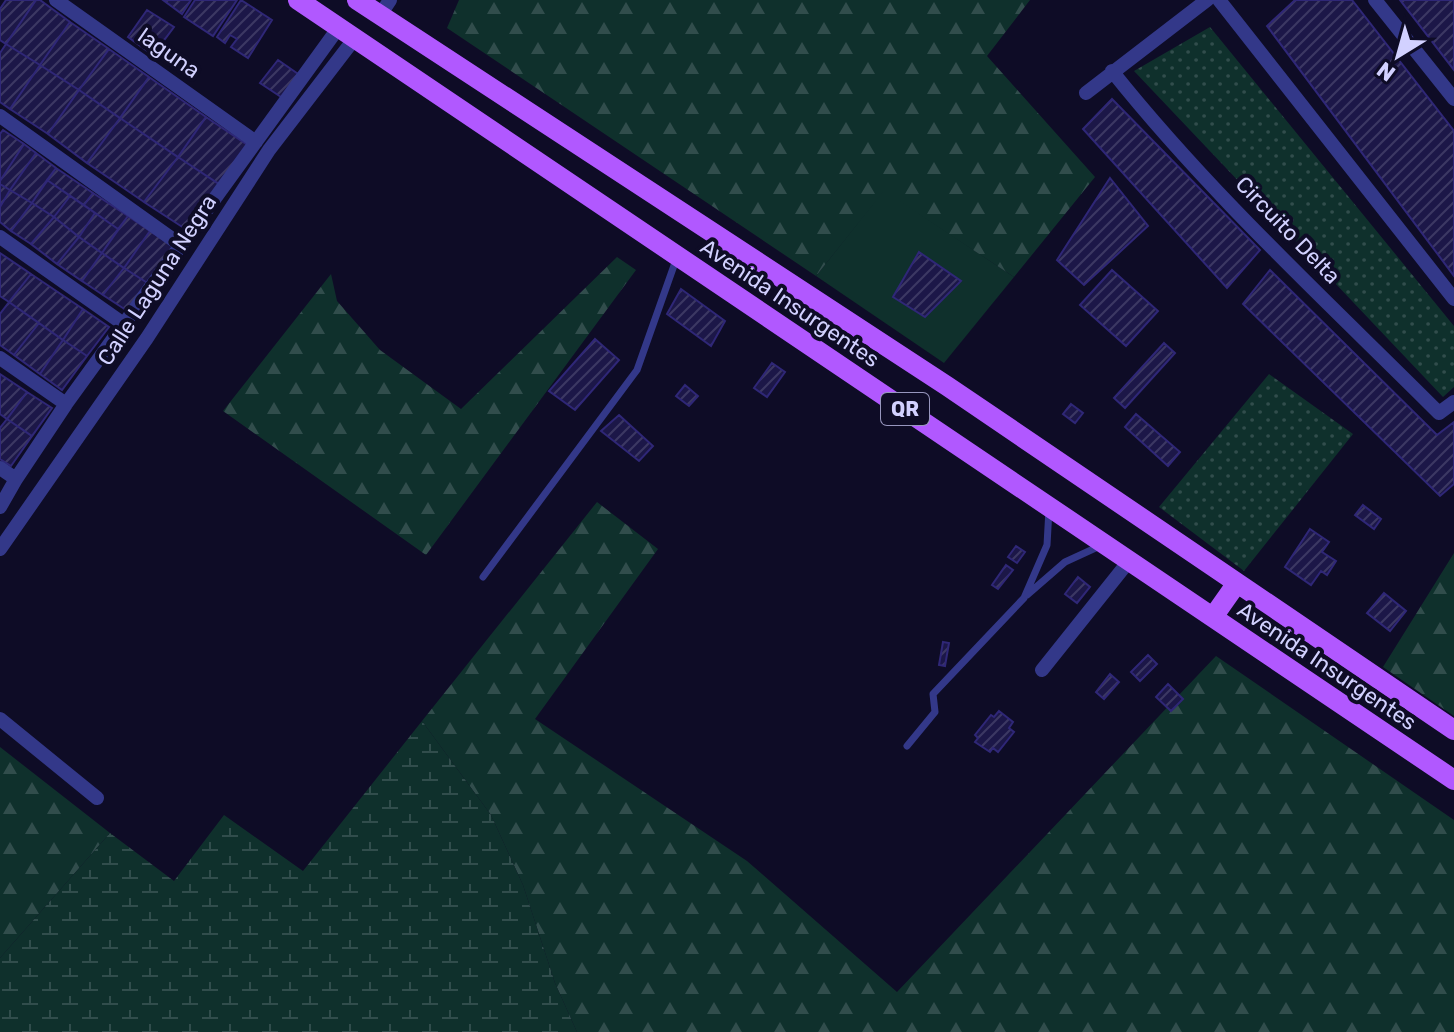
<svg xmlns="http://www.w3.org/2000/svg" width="1454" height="1032" font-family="Rubik,sans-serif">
	<defs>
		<pattern id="forest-firs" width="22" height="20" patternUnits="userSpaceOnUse" patternTransform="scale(2)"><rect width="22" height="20" fill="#0f302c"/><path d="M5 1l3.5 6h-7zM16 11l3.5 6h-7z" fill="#314d4c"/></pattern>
		<pattern id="wetland-marsh" width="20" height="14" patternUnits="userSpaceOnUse" patternTransform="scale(2)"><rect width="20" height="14" fill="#0f302c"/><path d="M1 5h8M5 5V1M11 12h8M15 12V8" fill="none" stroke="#314d4c"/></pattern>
		<pattern id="park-dots" width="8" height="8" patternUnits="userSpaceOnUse" patternTransform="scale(2)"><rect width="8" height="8" fill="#0f302c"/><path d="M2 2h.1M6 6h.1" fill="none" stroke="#314d4c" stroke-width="1.8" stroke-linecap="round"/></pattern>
		<pattern id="building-hatch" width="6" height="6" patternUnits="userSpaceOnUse" patternTransform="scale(2)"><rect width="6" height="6" fill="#1c1748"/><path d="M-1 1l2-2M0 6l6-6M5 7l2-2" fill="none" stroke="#3c3863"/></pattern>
	</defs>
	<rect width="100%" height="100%" fill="#0e0c26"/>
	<!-- grass -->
	<path fill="#0f302c" d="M884,190l130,87 -70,86 -128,-87z"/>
	<!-- forest -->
	<path fill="url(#forest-firs)" d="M459,0h571l-43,56 108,121 -81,100 -130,-86 -68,85 -369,-248z
		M617,257l19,13 -210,285 -203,-144 108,-137 6,27 43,49 81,59z
		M597,502l61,47 -123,170 212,142 150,131 319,-336 238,164v212h-877l-22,-49 -32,-98 -32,-70 -69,-94z
		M1454,553v163l-71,-49z
		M0,747l110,86 -110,125z"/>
	<!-- wetland -->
	<path fill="url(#wetland-marsh)" d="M422,721l69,94 32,70 32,98 22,49h-577v-74l110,-125 64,48 50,-66 79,56z"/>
	<!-- park -->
	<path fill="url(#park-dots)" d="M1210,27l244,299v61l-11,10 -309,-326z
		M1269,374l84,60 -109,137 -85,-64z"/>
	<!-- building -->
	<path fill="url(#building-hatch)" stroke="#2f2777" stroke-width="2" d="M6,0h30l-30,44 -6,-4v-31z
		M36,0h4l30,22 -30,43 -34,-21z
		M163,0h28l-9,14z
		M195,0h42l-24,36 -29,-19z
		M241,0l31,20 -24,38 -17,-11 6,-8 -7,-4 -5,8 -8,-6z
		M1295,0h57l102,131v145l-187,-250z
		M1400,0h54v70z
		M147,10l27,17 -21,28 -25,-18z
		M70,22l39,27 -30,41 -39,-25z
		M6,44l34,21 -30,44 -10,-7v-49z
		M109,49l40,28 -29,41 -41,-28z
		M278,60l23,16 -17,23 -24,-16z
		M40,65l39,25 -31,44 -38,-25z
		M149,77l57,40 -28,40 -58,-39z
		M79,90l41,28 -33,45 -39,-29z
		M1112,99l148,151 -33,38 -144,-159z
		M206,117l43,29 -27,40 -44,-29z
		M120,118l58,39 -34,45 -57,-39z
		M3,130l21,14 -24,37v-47z
		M24,144l12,9 -26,37 -10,-6v-3z
		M36,153l20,15 -24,35 -22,-13z
		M178,157l44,29 -32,46 -46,-30z
		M56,168l37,25 -9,12 -37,-25z
		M1110,178l38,48 -64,59 -27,-25z
		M47,180l23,16 -16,21 -22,-14z
		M0,184l10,6 -10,17z
		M10,190l22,13 -21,28 -11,-9v-15z
		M93,193l35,23 -10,13 -34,-24z
		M70,196l25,17 -16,24 -25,-20z
		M32,203l22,14 -23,27 -20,-13z
		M95,213l23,16 -16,24 -23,-16z
		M128,216l22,15 -26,37 -22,-15z
		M54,217l25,20 -22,27 -26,-20z
		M150,231l25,17 -26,36 -25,-16z
		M79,237l23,16 -20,28 -25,-17z
		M919,252l42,29 -36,36 -32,-20z
		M0,253l31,21 -22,28 -9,-6z
		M102,253l22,15 -21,27 -21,-14z
		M124,268l25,16 -20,28 -26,-17z
		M1112,270l46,41 -32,35 -46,-41z
		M1270,270l167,165 17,-13v62l-14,12 -197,-192z
		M31,274l52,35 -20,31 -54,-38z
		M681,289l44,32 -14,25 -44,-32z
		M9,302l30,21 -25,32 -14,-10v-31z
		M83,309l26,18 -22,29 -24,-16z
		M39,323l24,17 -23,34 -26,-19z
		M595,339l24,21 -44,50 -26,-19z
		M63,340l24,16 -25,34 -22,-16z
		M1164,343l11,10 -50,55 -11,-10z
		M772,363l13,9 -18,25 -13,-9z
		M0,374l27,18 -20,27 -7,-5z
		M685,385l13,11 -9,10 -13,-10z
		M27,392l25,16 -20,28 -25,-17z
		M1071,404l12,9 -8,10 -12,-9z
		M1136,414l44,38 -12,14 -43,-39z
		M619,415l34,31 -14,15 -38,-30z
		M7,419l25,17 -21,30 -11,-7v-31z
		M1363,505l18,14 -7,10 -19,-14z
		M1310,529l19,13 -7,10 14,9 -9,14 -6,-4 -10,14 -26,-18z
		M1016,546l9,6 -8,11 -9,-6z
		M1006,565l7,5 -15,19 -6,-4z
		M1078,577l12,10 -13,16 -12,-9z
		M1384,593l22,18 -16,20 -23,-18z
		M943,642l6,1 -4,23 -6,-1z
		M1148,655l9,9 -17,17 -9,-9z
		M1110,674l9,8 -15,17 -8,-7z
		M1168,684l15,15 -12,12 -15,-14z
		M999,711l14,11 -4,6 5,4 -16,20 -5,-4 -3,4 -15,-10 3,-4 -3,-3 16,-20 3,2z"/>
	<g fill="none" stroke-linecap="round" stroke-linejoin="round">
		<!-- lane -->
		<path stroke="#333889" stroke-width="7" d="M483,577l154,-207 40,-113
			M1027,595l38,-33 37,-17
			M907,746l28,-34 -2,-18 91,-96 23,-53 2,-36"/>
		<!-- street -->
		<path stroke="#333889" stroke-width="14" d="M56,0l200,142
			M1219,0l235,299
			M1375,0l79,99
			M380,15l10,-15
			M1112,71c98,123 216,231 327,342l15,-11
			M1086,93l121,-93
			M0,116l182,130
			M0,237l125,88
			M0,358l66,46
			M0,468l16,11
			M0,507l16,-28 50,-75 273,-377
			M0,549l147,-211 122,-188 86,-112
			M1042,670l87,-109
			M0,719l97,79"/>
		<!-- primary -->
		<path stroke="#b158ff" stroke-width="20" d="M298,0l1156,780
			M357,0l590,386 507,344
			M1213,617l24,-34"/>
	</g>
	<g text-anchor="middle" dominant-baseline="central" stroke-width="8" stroke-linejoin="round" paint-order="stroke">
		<!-- shield labels -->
		<rect fill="#0e0c26" stroke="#9796be" stroke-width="2" x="881" y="393" width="48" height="32" rx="6"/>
		<g font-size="20" font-weight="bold" fill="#d2d1ff">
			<text x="905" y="409">QR</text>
		</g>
		<!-- street labels -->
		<g font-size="22" fill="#d2d1ff" stroke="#0e0c26">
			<text transform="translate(169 53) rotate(35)">laguna</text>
			<text transform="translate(1288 230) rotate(46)">Circuito Delta</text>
			<text transform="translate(157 280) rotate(-57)">Calle Laguna Negra</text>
			<text transform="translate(790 303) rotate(34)">Avenida Insurgentes</text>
			<text transform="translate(1327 666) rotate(34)">Avenida Insurgentes</text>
		</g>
	</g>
	<!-- north arrow -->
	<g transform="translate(1398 56) rotate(217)" stroke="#0e0c26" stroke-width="6" paint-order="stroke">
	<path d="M0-6L14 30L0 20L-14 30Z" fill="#d2d1ff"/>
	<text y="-12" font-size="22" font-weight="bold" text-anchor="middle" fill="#d2d1ff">N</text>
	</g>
</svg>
